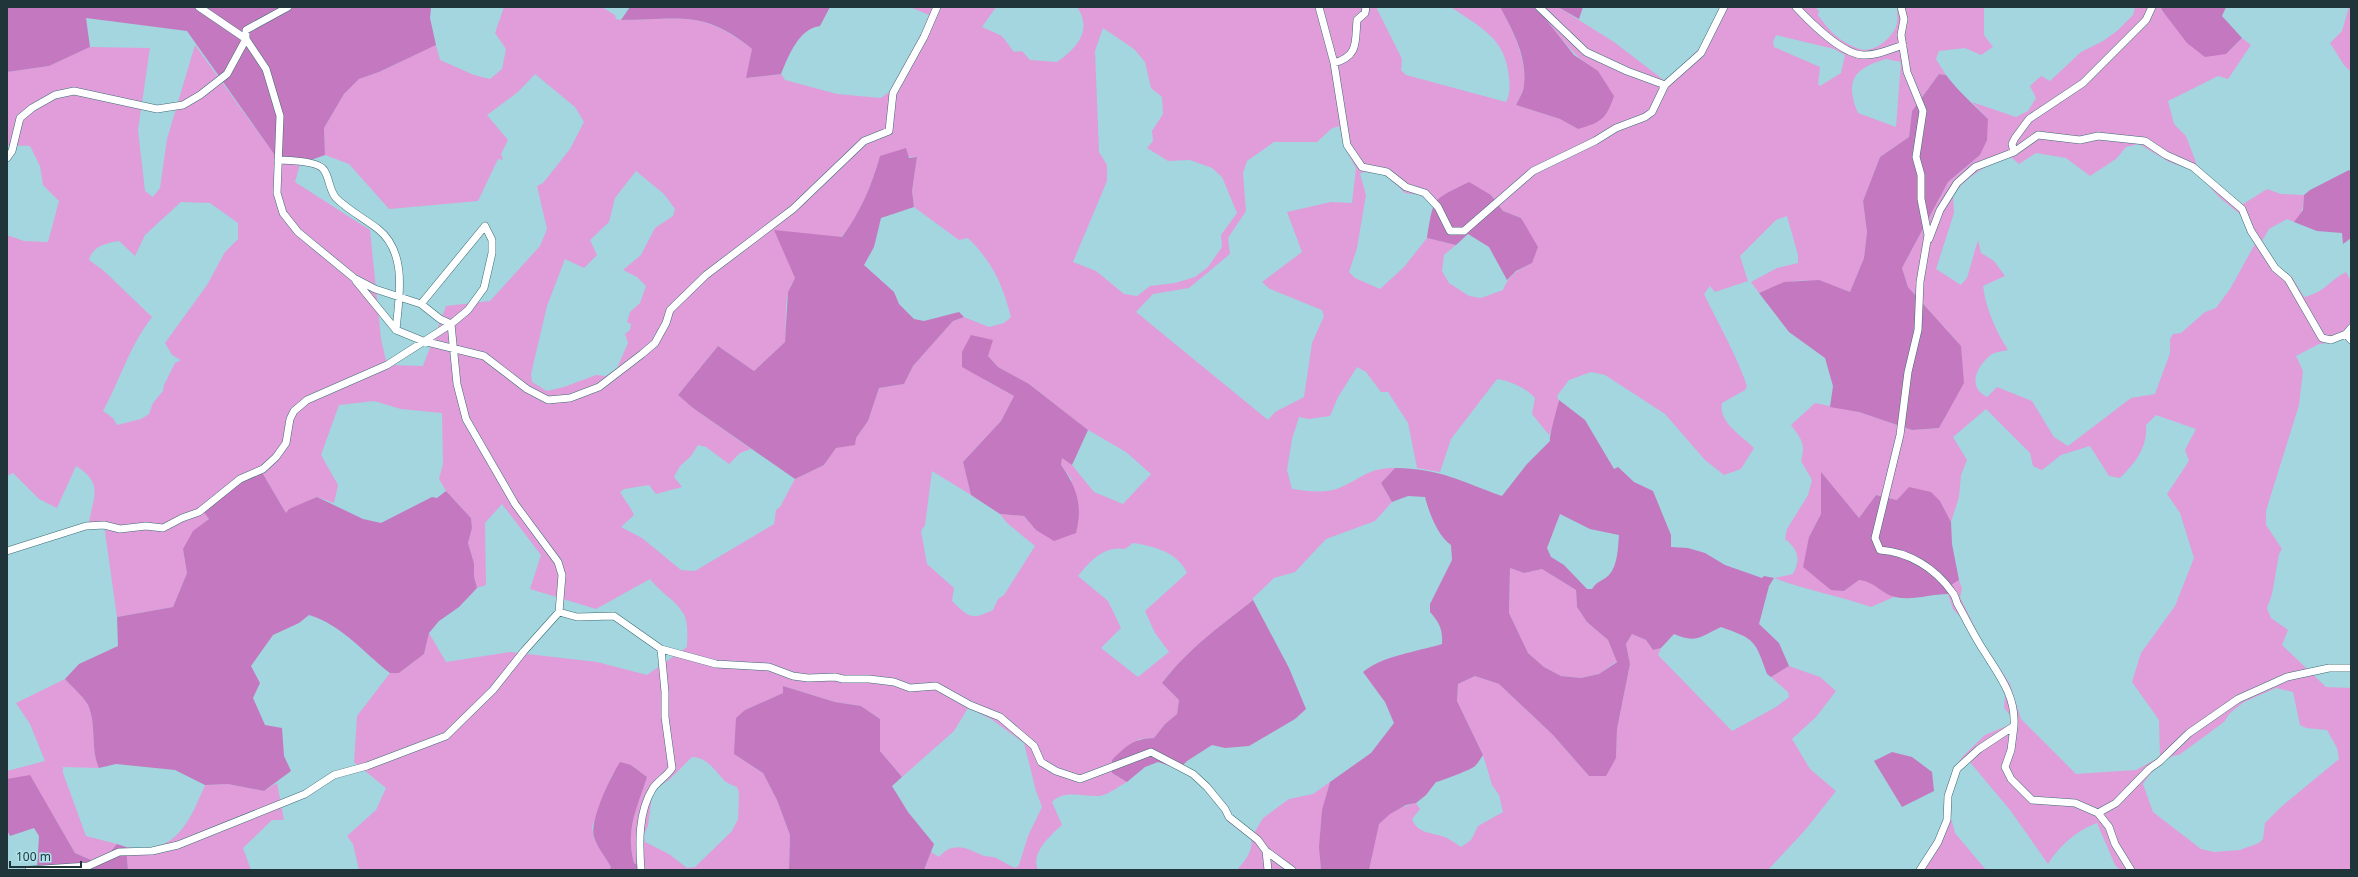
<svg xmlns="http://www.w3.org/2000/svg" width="2358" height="877" font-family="'Noto Sans',sans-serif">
	<rect width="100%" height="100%" fill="#a3d6df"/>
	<!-- green -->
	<path fill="#e09dda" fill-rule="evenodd" d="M504,7h98l13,8 1,4 5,1c59,0 80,-11 131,29l-5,29 34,-4 4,6 52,14 44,4 8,-6 33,-60 7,-17 -19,-8h86l-14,20 20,9 12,16 8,-1 8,9 27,2c20,-14 36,-32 20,-55h299l26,52 -1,11 5,5 100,27c4,-8 4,-15 3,-24 -3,-40 -28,-50 -58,-71h49c13,24 26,49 24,78 0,6 -5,14 -8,20l44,14 18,10 20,-58c-28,-15 -42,-43 -65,-64h25l56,35 51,39 34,-32 22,-42h94l4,4 -1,4c12,17 22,27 42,34 14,5 35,-13 37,-26 1,-5 0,-11 0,-16h87v28l9,12 -12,8 -16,-7 -26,3 -3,8 10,16 -7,-1 -27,37 -3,26 -29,20 -17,44 4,31 -3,26 -14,34c-39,-15 -52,-16 -91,1l-8,-11 26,-14 21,-5v-8l-11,-39 -11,4 -36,36 8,25 -33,11 -5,-6 -6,8c15,31 32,60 43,92l-2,4 -23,13c-4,19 20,33 32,45l-13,21 -17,6 -19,-15 -40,-46 -60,-39 -14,-3 -22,8 -12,16c6,11 -4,29 -8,39l-17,-21 3,-16c-7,-9 -27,-18 -38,-19l-46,60 -11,33 -23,-4 -9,-45 -20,-31h-7l-15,-20 -9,-5 -19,30 -8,19 -21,3 -10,-2 -7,22 -5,31 5,19c15,2 33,5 47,-1 24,-10 28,-20 56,-20l-14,15 11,19 -17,19 -49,18 -31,33 -21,6 -21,20v2c-34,27 -64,48 -91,83l17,17 -2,14 -12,10 -11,14 -15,1 -27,34 15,9c-8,4 -19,13 -28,14 -15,1 -35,-7 -47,6l10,23c-11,10 -32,28 -24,45h-114l7,-18 8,5c13,-15 26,-10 42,-2 5,2 11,1 15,3 7,3 13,8 20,10l3,-3 9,-29 14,-29 -6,-16 -12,-48 -33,-24 -23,-11 -14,23 -52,46 -22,-26v-32l-19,-13 -26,-4 -52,-16v7l-38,17 -11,44 29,19 14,27 13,35 -1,35h-143l-12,-7c-9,-34 3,-54 13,-86l-16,-12 -19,10 -20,52 2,12 17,28 -2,3h-250l-6,-26 -6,-8 29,-26 10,-22 -32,-26 3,-46 33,-43h9l25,-19 5,-21 17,29 64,-10 87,10 50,13 40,-28c0,-10 2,-25 -4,-34 -8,-14 -24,-21 -33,-34l-54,30 -66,-20 11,-34 -39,-51 -17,19 1,62 -9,3 -3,-12v-13l-6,-20 4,-15 -1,-10 -25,-27 -7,-12 4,-15 -1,-51 -41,-4 -27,-8 -35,4 -18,50 17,30 -4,18 -17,-6 -31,16 -23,-39 -22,7 -12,12 -24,19 4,6 -26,31 4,24 -14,34 -56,10 -13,-92 -15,-3c5,-27 14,-39 -13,-56l-19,42 -18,-9 -26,-26 -6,3v-241l17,6 24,1 11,-41 -16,-16 -3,-19 -10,-20 -23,-1v-73l42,-6 41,-19 60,1 -12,82 7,61 8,6 7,-9 7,-49 28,-94 79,109 26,10 -5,18 75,48 11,109 6,26 36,1 23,-60 44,-5 50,-55 7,-17 -10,-43 6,-3 27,-34 14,-27 -9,-15 -40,-33 -17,18 -31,23 21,25 -7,14 2,6 -5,-1 -20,42 -89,8 -40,-45 -24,-9 -1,-27 20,-34 15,-15 20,-7 57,-27 4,15 34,15 16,4 12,-10 4,-20 -11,-16zM1103,28l31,21 11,13 6,26 11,9 1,17 -11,17 1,10 -6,7 21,13 22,-1 22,8 10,9 15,36 -16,22 1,12 -14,20 -13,10 -20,6 -25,3 -13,10 -13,-2 -28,-23 -23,-9 34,-81v-16l-8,-13 -4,-101zM1776,35l58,14 11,6 -4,18 -21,13 -2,-2 2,-17 -46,-20 -1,-5zM1886,59l15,3 -5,65 -38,-14c-14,-33 -3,-45 28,-54zM1339,126l7,24 10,18 -4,35 -21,-1 -44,10 15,40 -40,30 8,7 52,21 2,6 -12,27 -8,54 -29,15 -7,8 -132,-108 17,-18 36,-6 41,-34 -2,-16 18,-27 -3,-38 4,-12 27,-19h43l14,-13zM880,156l37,1 -5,34 2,16 45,33 9,-2c25,25 34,45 43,79l-7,6 -15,4 -25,-10 -11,4 -40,45 -9,18 -25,4 -11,33 -12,17 -10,7 -10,3 -12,17 -29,14 -15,28 -4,3 -2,14 -79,47 -14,-1 -39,-32 -21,-11 13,-12c-3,-8 -10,-15 -14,-23l4,-3 25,-4 7,9 26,-7 -8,-10 6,-11 11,-10 7,-11 8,2 23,17 11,-11 11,-4 -58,-41 -15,-13 40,-49 36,25 31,-29c2,-14 -1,-39 4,-52 9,-24 37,-34 53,-54 20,-23 29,-51 38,-80zM636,171l28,23 11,15 -2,7 -18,12 -14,27 -18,15 14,7 9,9 -6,17 -10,9 -3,10 4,2 -1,6 -5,4 3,9 -11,25 -11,8 -10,-1 -32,12 -17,4 -15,-9 -1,-8 16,-68 18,-47 19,9 13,-13 -7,-15 19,-18 6,-24zM1363,172l16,1 9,4 17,16 15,2 12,9 59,-9 12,16 18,7 11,45c-14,7 -23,12 -29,27l-22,8 -12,-2 -20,-13 -7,-12 2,-16 12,-10 -29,-7 -23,29 -24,22 -25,-11 -6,-6 8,-24 9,-53 -6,-21zM181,202l29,1 28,20v16l-13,13 -18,33 -42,58 7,12 9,5 -6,3 -11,22 -1,6 -10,12 -4,11 -8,5 -24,6 -4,-7 -10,-7c18,-33 25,-62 49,-94l-48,-46 -15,-11c3,-14 18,-17 30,-19l16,15 10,-21zM971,335l17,15v6l10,11 31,17 59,46 38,22 25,22 -28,30 -29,-12 -22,-27 -10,-8 -1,8 11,15 -36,50 -12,-14 -24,-2 7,9 28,23 -31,49 -6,4 -5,11c-21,10 -24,8 -41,-9l2,-13 -27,-24 -6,-33 4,-6 7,-54 39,24 -8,-33 38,-41 13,-25 -29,-16zM1133,543c20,3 45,9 54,30l-42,38 10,22 14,19 -31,25 -37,-29 20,-20 -13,-27 -30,-25c12,-15 26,-31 47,-27zM692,757c14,0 22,12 31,22 3,4 9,6 14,8l2,6 -1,26 -6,12 -37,36 -8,1 -18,-14 -24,-12 -1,-8 4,-8 4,-29 5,-9 13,-9z
		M2135,7h28l-2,3 10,10 55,34 16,-16 9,7 -23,34 -10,-3 -50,25 6,23 12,12 11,29 20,23 23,18 27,-17 14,5 23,1c-1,12 -1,19 -10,27l-7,-3 -18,10 -7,12 18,29 12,7 12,20c22,-5 24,-16 42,-25l5,9v65l-2,-4 -6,-4 -7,4 -17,2 -23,12 7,15 -4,34 -33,106v14l16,24 -3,5 -7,40 -5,14 4,10 17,12 -6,15 44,42 25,1v182h-231l-5,-5 -18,-42c-21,8 -37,22 -49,41l-38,-54 -41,-49 -11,10 -6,25 -1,22 4,15 31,37h-70l21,-34 7,-19 2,-28 8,-20 9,-13 22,-21 24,-10 3,-8 -8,-9 1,-13 -5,-12 -36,-62 -11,-12 -5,-15 3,-9 8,-5 3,9 -2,8 21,43 29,44 11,35 55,55 60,-4 24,-13 -1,-37 -27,-38 9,-29 34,-47 19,-48 -14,-45 -13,-19 22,-33 -4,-11 11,-21 -40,-14 -10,10c2,22 -11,38 -26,53l-11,-2 -19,-30 -29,9 -19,15 -9,-4 -3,-13 -44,-44 -33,28 14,23 -6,15 -2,22 -8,25 -11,-21 -43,-1 -21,-5 -17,23 -38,-45v41l-12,23 35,54 15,-11h9l26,17 -23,10c-32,-11 -65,-17 -97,-29l19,-4c8,-15 5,-25 -8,-35l2,-10 21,-34 4,-15 -11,-19c5,-18 0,-22 -10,-36l24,-22 44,9 53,18 27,-2 24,-45 -2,-37 -53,-59 -6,-19 46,-86 32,-27 8,-36 -16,-17 44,15 12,-6 8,-13 -6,-12 11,-10 9,5 31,-29 22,-11 14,-10 16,-16zM2139,144l30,18 26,9 25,27 26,21 3,16 6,9 -25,45 -14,19 -11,4 -24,21 -8,1 -3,5v14l-15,41 -24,4 -63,48 -14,-9 -22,-36 -35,-14 -10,10c-21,-10 -10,-32 5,-43 4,-2 11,-3 16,-4 -13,-21 -22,-41 -25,-64l22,-10 -11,-15 -13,-8 -3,-13 -11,38 -6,7 -25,-16 18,-56 -1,-18c13,-18 36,-32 57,-39l9,8 17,-11 30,5 24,18 26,-17 10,-12zM2276,688l17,4 7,33 6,3 21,2 10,18 2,11 -58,48 -16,16 -2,16 -4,4 -19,7 -26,2 -13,-3 -48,-37 -10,-28c8,-12 21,-28 36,-29l45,-33 6,-9 14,-11z
		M2349,7h2v65l-7,-7 -14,-22 12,-12z
		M1510,568l14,5 18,-4 34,21 1,17 10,15 21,18 9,21 -18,13 -18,4 -20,-2 -17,-9 -16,-14 -19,-40z
		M1632,634l14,6 7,10 8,-2 -3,7 74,76 44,-24 13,-10 -1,-5 -17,-15 18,-11 31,11 16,14 -20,26 -24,22 18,30 26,22 -30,38 -38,41h-399c3,-10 6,-39 10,-46 7,-11 25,-18 37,-21l4,6 -8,10c6,16 22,13 35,19 5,3 10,6 14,9l10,-7 7,-14 25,-14 -4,-17 -7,-10 -9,-30 -26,-54 1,-17 17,-8 24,8 54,51 36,41 27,-18 1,-29 13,-65 -4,-20z
		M65,679c7,8 18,17 23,26 9,19 2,43 11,63l-36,-1v6l23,63 31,8 -17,20 -25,-11 -22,-38 -46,-36v-8l38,-10 -15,-37 -14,-21z
		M1330,782c-9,30 -12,57 -9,88h-84c7,-8 17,-20 14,-31l-23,-17 -7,-14 33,25 9,-15 26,-19 24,-5z
		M277,783l7,37h-12l-29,28 8,22h-123l-2,-23c8,1 17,3 25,1 31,-5 43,-37 54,-63l23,-1 36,7z"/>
	<!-- forest -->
	<path fill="#c478bf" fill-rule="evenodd" d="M7,7h424l-1,11 6,27 -57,27 -20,7 -15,15 -20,34 1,27 -25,9 -26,-10 -87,-123 -101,-13 4,29 -41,19 -42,6z
		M630,7h200l-10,19c-21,2 -32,31 -39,48l-35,4 6,-29c-49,-40 -73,-29 -131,-29z
		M1500,7h33l11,10 30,38 24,16 16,25c-8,23 -12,26 -36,33l-18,-10 -44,-14c3,-6 8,-14 8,-20 3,-29 -11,-54 -24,-78z
		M1558,7h25l-4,12z
		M2163,7h63l-4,9 20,22 -16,16 -21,3 -18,-14 -26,-34z
		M1939,74l7,1c13,17 27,29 42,44l-1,21 -7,15 -32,27 -46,86 6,19 53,59 3,37 -25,45 -27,2 -53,-18 -29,-5 3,-21 -8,-28 -36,-26 -30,-39 25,-11 35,-2 31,12 14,-34 3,-26 -4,-31 17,-44 29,-20 3,-26z
		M906,148l3,10 8,-1 -5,34 2,16 -33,11 -7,29 -10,18 30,27 5,12 15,15 10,2 35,-9 5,5 -11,4 -40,45 -9,18 -25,4 -11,33 -12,17 -1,7 -19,3 -12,17 -29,14 -102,-71 -15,-13 40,-49 36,25 31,-29 3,-50 7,-14 -21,-48 68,7c19,-26 29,-50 38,-81z
		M2349,170l2,2v66l-8,6 -1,-11 -25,-2 -23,-9 9,-12 1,-15 6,-5z
		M1469,182l22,13 12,16 18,7 17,29 -6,16 -16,8 -9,9 -18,-33 -21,-13 -12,11 -29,-7c7,-42 4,-37 42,-56z
		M971,335l22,5 -5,16 10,11 31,17 59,46 -16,35 -10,-7 -1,7c16,23 22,40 15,68l-22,8 -18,-11 -12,-14 -24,-2 -29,-19 -8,-33 38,-41 13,-25 -52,-29v-15z
		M1559,400l26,20 29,49 4,-2 16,15 19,9 18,44v12l17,1 17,5 20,12 37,13 2,-2 10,2 -5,8 -10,38 20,19 10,23 -18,11 -4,-3c-12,-34 -12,-35 -46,-47 -19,9 -25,17 -47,7l-13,14 -8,2 -7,-10 -14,-6 -6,10 4,20 -13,65 -1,29 -10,18h-17l-36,-41 -54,-51 -24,-8 -17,8 -1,17 26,54c-2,3 -5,8 -8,11 -2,3 -34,15 -39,16l-10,13 -10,8 -10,2 -16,9 -11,10 -10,46h-48l-2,-23 3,-37 8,-28 41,-29 23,-30 -9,-21 -22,-30c21,-17 54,-20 79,-28 1,-15 -3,-22 -12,-32v-8l22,-44 -1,-15c-13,-9 -22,-32 -26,-48l-17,-1 -16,6 -11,-19 14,-15c44,0 67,14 107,28l25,-32 23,-23c-1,-6 7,-31 9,-41zM1560,514l30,15 29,6c-1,12 -1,30 -10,40 -6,6 -11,5 -17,14h-5l-23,-24 -13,-8 -4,-9zM1510,568l14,5 18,-4 34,21 1,17 10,15 21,18 9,22 -18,12 -18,4 -20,-2 -17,-9 -16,-14 -19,-40z
		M1821,472l38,46 17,-23 21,5 12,-13 22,5 9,9 11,21 1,22 7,36 -8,5 -3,9c-18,0 -35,7 -53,3 -13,-3 -21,-16 -36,-17l-15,11 -13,-1 -28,-23 6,-30 12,-23z
		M257,474h6l23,39 3,-4 28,-12 46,22 18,4 51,-26 5,1 9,-7 25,27 1,10 -4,15 6,20v13l3,12 -18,19 -20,14 -10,12 -5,21 -25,19h-9c-26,-20 -48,-48 -81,-58l-10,8 -26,12 -22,31 9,17 -7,15 12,27 17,3 2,28 7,15 -27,20 -36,-7 -23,1 -30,-15 -59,-6 -17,4c-9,-20 -2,-43 -11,-63 -5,-9 -16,-18 -23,-26l14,-15 39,-18 -1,-29 56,-10 14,-34 -4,-24 10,-18 16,-12 -5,-7c16,-14 34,-30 53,-38z
		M1253,600l36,68 17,41 -11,10 -46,27 -24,2 -13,-3 -25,16 -8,8 -21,-7 -13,5 -18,15 -15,-9v-13c15,-15 21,-21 42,-22l11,-14 12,-10 2,-14 -17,-17c28,-36 56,-55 91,-83z
		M783,686l52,16 26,4 19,13v32l22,26 -10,9 16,26 26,32 -10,26h-135l1,-35 -13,-35 -14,-27 -29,-19 2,-36 9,-8 38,-17z
		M1892,752l20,5 20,15 2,19 -32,16 -28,-46z
		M620,762l11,3 16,12c-10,32 -22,52 -13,86l12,7h-37l2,-3c-5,-9 -15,-22 -17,-30 -5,-16 17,-61 26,-75z
		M30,775l45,78 25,11 17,-20 9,3 2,23h-91l2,-34 -5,-8 -24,8 -3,-6v-51z"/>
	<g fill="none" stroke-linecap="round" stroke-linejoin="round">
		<defs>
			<path id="minor" d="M1319,7l15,56 13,82 15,22 25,5 19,15 19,6 13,14 12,24h14l69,-60 62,-30 21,-13 29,-11 7,-5 13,-27 36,-32 23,-46
				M1539,7l47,45 41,19 38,14
				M1796,7c14,15 46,47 67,48 13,1 28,-6 40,-10
				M1901,7l3,12 -3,16 6,37 16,39 -7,46 5,18v24l7,36 -8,47 -2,48 -10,42 -8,63 -25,103 5,12c29,2 55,18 72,42 3,3 4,7 5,11 8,14 18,35 27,48 15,24 32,45 30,75l-35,23 -22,20 -9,27 -1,24 -9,22 -18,28
				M1334,63c25,-7 21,-21 23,-43l8,-7 1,-6
				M2014,152l-2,-8 3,-6 14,-19 54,-36 63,-63 6,-13
				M7,158l5,-7 8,-33 12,-10 23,-13 19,-4 83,18 26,-4 17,-10 27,-21 19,-35v-9l42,-23
				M278,160c9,0 41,1 46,10 6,9 5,20 12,28 12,12 29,21 42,31 30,24 21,68 18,101
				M1929,239l11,-29 17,-27 18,-16 39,-15 24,-17 42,5 18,-4 47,5 21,14 27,12 49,42 9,22 24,37 13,11 34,59 9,2 15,-6 5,6
				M356,281l40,49 27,11 61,15 43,33 21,11 22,-2 29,-11 43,-33 13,-11 11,-20 4,-13 36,-35 87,-66 71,-68 25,-10 4,-38 31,-56 13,-30
				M2346,334l5,-6
				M7,551l79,-25 18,-1 16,4 26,-3 17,2 19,-10 17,-6 41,-33 23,-10 13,-12 10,-14 4,-24 4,-8 13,-11 80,-35 64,-41 17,-14 16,-22 8,-35v-13l-7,-14 -64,78
				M559,612l18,5 37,-1 47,33 55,15 53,3 24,9 15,2 27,-1 8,2h26l25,3 16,6 26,-2 34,19 30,12 34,29 7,16 15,9 24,8 71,-27 42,22 14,13 18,22 4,8 29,23 8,11 2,19
				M2014,726l-3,24 -6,17 6,12 21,21 43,3 23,10 11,14 6,17 16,26
				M2098,813l18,-10 33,-34 10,-7 30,-29 49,-34 49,-22 42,-9h22
				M1266,851l26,19
				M29,870l59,-4 31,-14 33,-1 26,-6 127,-51 29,-19 33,-9 79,-30 47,-46 31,-39 35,-39 3,-37 -4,-13 -43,-58 -49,-85 -9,-35 -6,-60 -11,-5 -19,-15 -46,-15 -21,-11 -56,-46 -15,-19 -6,-20 3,-77 -14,-47 -20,-30 -47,-32
				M641,870c-2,-27 -3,-58 12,-82 6,-8 14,-12 19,-20l-7,-51v-25l-4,-43"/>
		</defs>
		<!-- minor casing -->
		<use href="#minor" stroke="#3c6c75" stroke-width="8"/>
		<!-- minor -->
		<use href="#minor" stroke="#fff" stroke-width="7"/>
	</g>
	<!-- border -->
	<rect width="2358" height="877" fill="none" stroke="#203539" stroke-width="16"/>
	<!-- scale -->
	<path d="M10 861v6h71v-6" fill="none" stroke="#203539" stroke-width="2"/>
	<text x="16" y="861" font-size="12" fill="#203539" stroke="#afe3ec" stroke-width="3" paint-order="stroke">100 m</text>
</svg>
